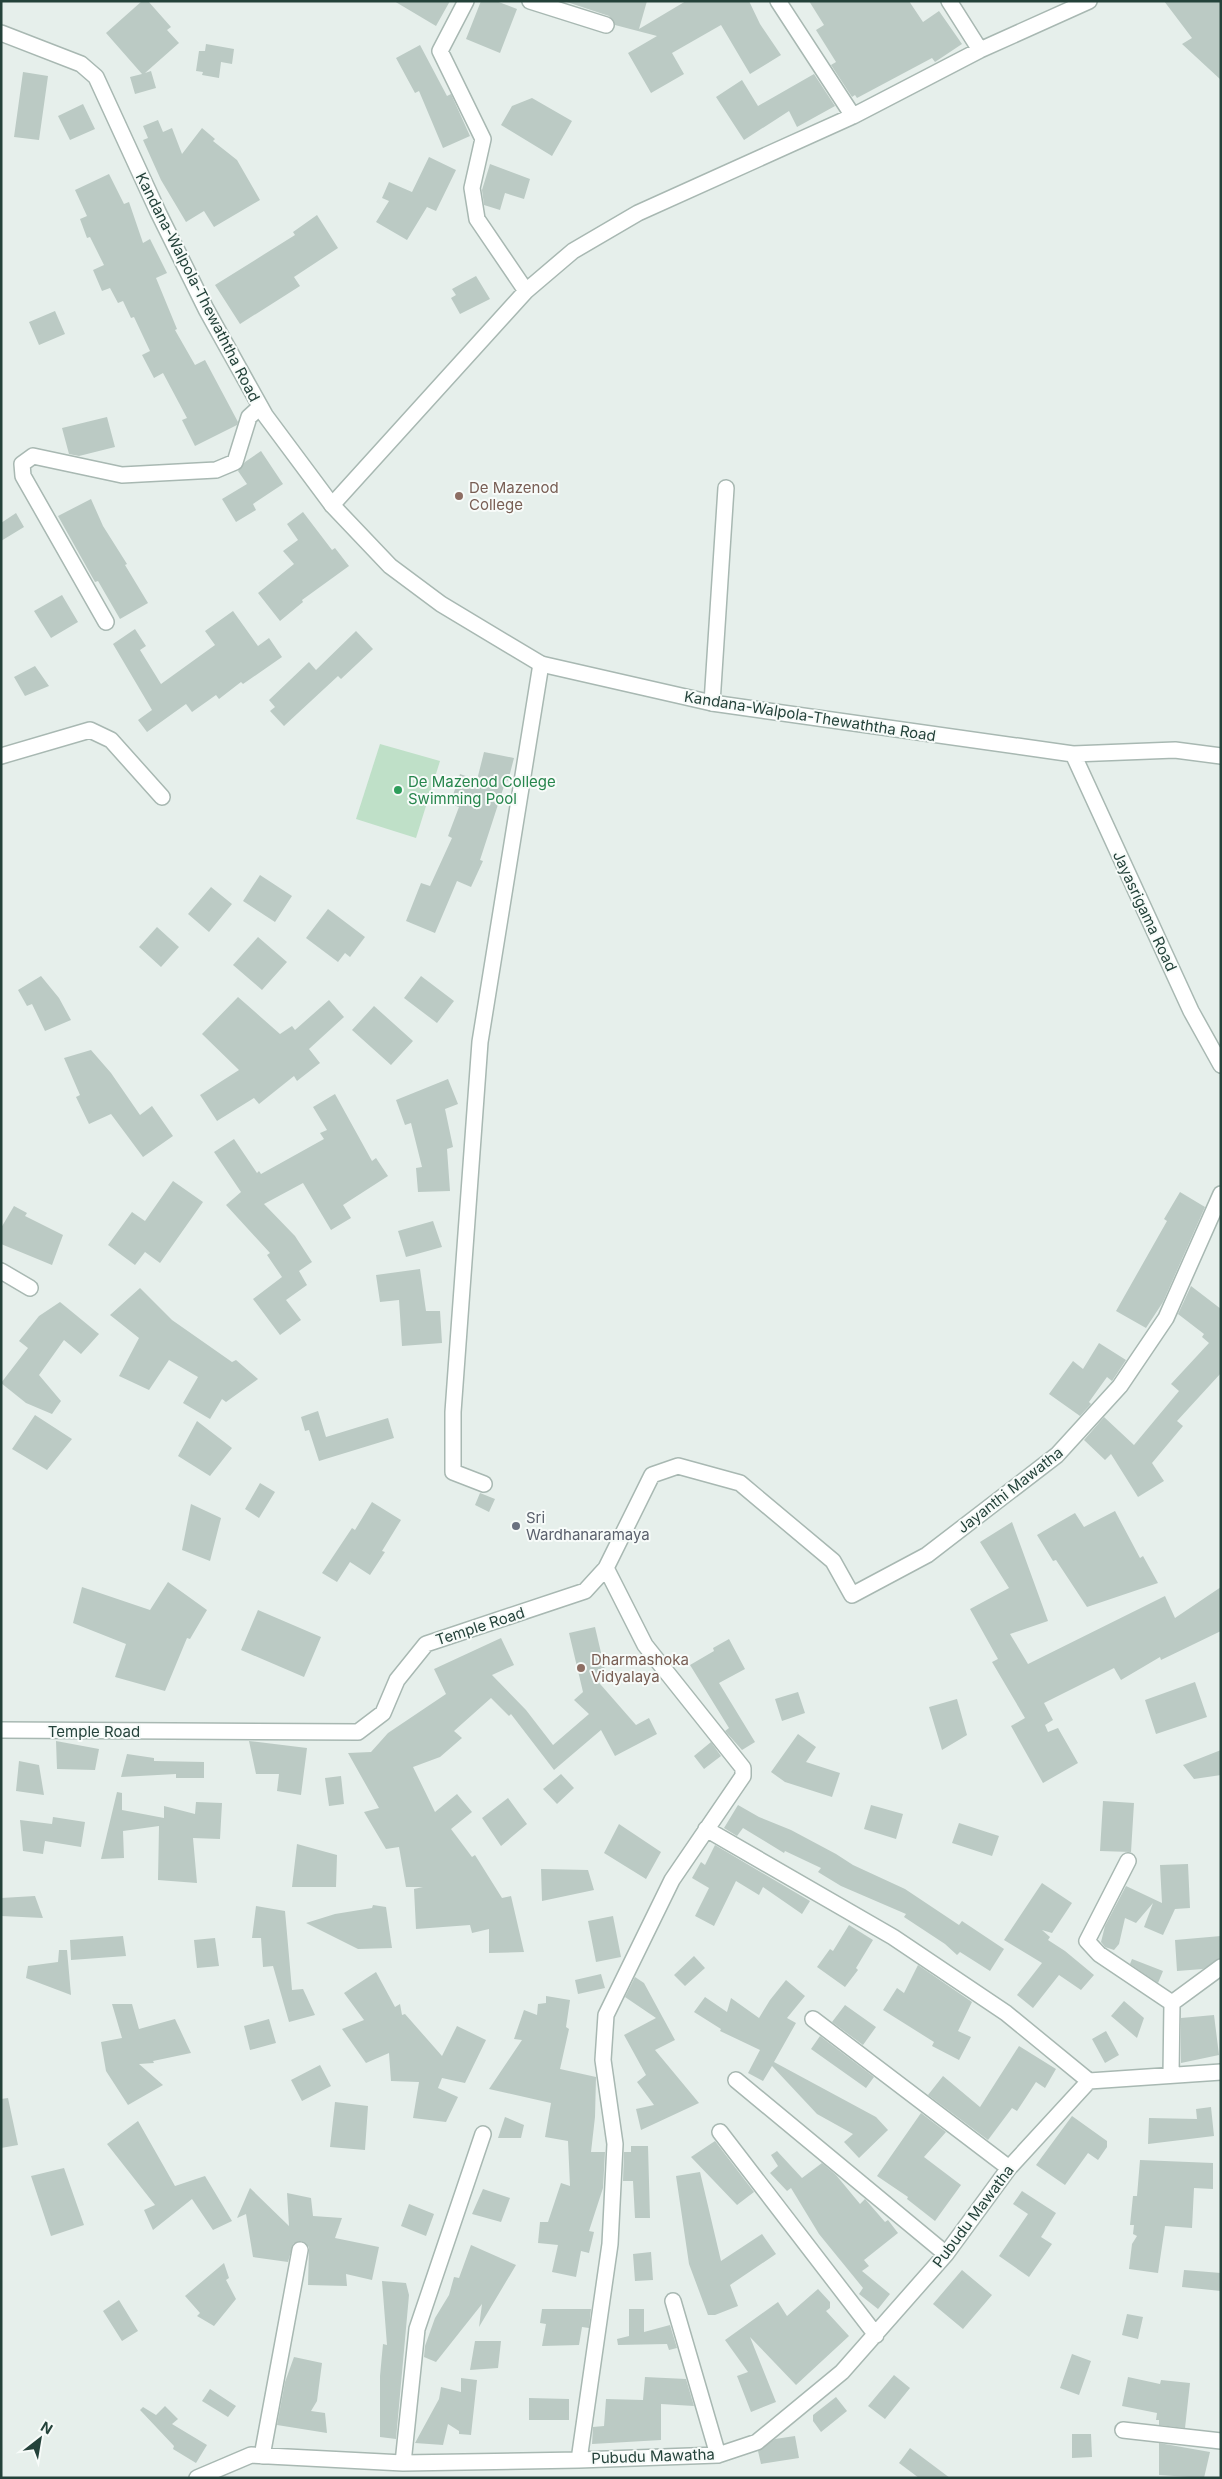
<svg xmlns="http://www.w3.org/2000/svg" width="1222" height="2479" font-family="Inter,sans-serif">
	<rect width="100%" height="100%" fill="#e6efeb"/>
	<!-- garden -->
	<path fill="#bfe0c8" d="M380,744l60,17 -24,77 -60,-19z"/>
	<!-- building -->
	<path fill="#bbcac4" d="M142,1h6l23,26 -4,3 12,13 -34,30 6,-2 5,17 -21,6 -5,-17 12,-3 -36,-41z
		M394,1h56l-14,25z
		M481,1h15l21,8 -17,44 -34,-14z
		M564,1h83l-8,28 47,-28h63l11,23 21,31 -31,19 -29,-49 -49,28 12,21 -33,19 -23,-40 29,-17 -42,-11 -6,-9z
		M809,1h100l14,21 16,-11 23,33 -27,18 -3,-4 -75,40 -2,-3 -3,2 -21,-32 5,-3 -20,-32 8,-5z
		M1164,1h57v79l-39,-36 10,-6z
		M206,44l28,5 -2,15 -11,-2 -2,16 -17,-3 1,-3 -7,-1 3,-20h6z
		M420,45l27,51 4,-2 19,42 -27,12 -24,-57 -4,2 -19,-35z
		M23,72l25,4 -9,64 -25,-3z
		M814,74l21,32 -38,21 -8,-16 -45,29 -28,-43 26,-17 16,26z
		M532,98l40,23 -20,35 -51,-31 11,-19z
		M83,104l12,25 -25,11 -12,-24z
		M158,120l5,12 9,-4 10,26 20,-26 13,11 -2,2 24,19 23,40 -46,27 -10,-16 -18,11 -25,-42 -18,-40 5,-2 -5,-12z
		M429,157l27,13 -20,41 -9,-4 -20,33 -31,-18 13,-21 -7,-3 7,-16 23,10z
		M490,164l40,15 -6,20 -19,-6 -5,17 -16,-5 -2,-15z
		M109,174l15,30 5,-2 14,41 7,-4 17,34 -11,5 21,51 -2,1 20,35 10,-5 33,62 -1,3 -42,21 -13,-26 5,-2 -24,-45 -9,5 -12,-23 8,-4 -16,-34 -3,1 -8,-17 -5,2 -8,-15 -8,3 -9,-21 11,-5 -14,-28 -3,1 -7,-19 7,-3 -12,-26z
		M317,215l21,33 -44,29 6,9 -60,38 -25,-39 80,-50 -2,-3z
		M476,276l14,23 -30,15 -9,-16 5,-3 -4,-6z
		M55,311l10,23 -26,11 -10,-23z
		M107,417l8,30 -36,9 -10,-2 -7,-26z
		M261,451l22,33 -30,20 3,6 -20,12 -14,-23 25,-15 -9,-13 7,-9z
		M91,499l12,27 24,38 -2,1 23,38 -28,16 -22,-38 -3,1 -37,-66z
		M303,512l29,38 3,-2 14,18 -47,34 1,2 -23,19 -22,-28 36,-29 -11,-13 15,-11 -11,-16z
		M16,513l8,14 -23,14v-18z
		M62,595l16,27 -27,16 -17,-27z
		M233,611l25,35 11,-8 13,19 -39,27 -2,-2 -22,17 -3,-4 -24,17 -6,-8 -39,28 -9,-12 14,-10 -39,-66 22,-15 11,17 -6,4 21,34 54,-39 -10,-14z
		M356,631l17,18 -32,30 -3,-3 -54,50 -14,-15 5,-4 -6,-7 40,-38 7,8z
		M35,666l14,20 -24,10 -11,-19z
		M484,752l30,6 -6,23 -2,-1 -26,80 3,1 -12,26 -14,-6 -22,52 -29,-12 15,-38 9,3 22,-48 -4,-2 11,-29 -9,-3 10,-30 17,6z
		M260,875l32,21 -17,26 -32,-21z
		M211,887l21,17 -23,28 -21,-18z
		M328,909l37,28 -15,20 -5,-4 -7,9 -32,-24z
		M157,927l22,20 -18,20 -22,-20z
		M258,937l29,25 -25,28 -29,-25z
		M41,976l18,22 12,22 -26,11 -13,-27 -5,2 -9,-16z
		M421,976l33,25 -17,22 -33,-25z
		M238,997l42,37 12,-8 3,4 34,-30 15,17 -35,32 11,14 -23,18 -3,-5 -35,28 -5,-6 -37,23 -17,-26 39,-25 -37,-36z
		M374,1006l39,35 -22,24 -39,-35z
		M91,1050l20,23 29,42 12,-9 21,30 -30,21 -32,-43 -22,10 -13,-27 4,-2 -16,-37z
		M448,1079l10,25 -13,5 8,38 -6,2 3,42 -32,1 -2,-24 6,-1 -11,-44 -6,2 -9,-25z
		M335,1094l37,67 4,-3 12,18 -45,29 8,13 -20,12 -28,-47 -39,21 31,32 17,26 -13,9 8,14 -21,15 15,20 -21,15 -27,-36 29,-22 -15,-22 3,-2 -44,-48 15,-13 -27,-40 20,-13 23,34 2,-2 2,3 63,-35 -4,-6 7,-3 -14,-23z
		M173,1181l30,21 -43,61 -15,-11 -10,13 -27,-20 24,-33 13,9z
		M1180,1192l25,15 -42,95 -17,26 -30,-17 51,-90 -3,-2z
		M14,1206l13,7 -2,3 38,19 -11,30 -51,-21v-16z
		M433,1221l9,26 -36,10 -8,-26z
		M420,1269l6,42h14l2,32 -40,3 -3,-46 -19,2 -4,-27z
		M1191,1286l30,23v64l-44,48 6,5 -31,37 12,18 -26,16 -27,-43 -6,6 -21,-20 20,-23 30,28 45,-54 -8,-7 38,-41 -7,-6 2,-3 -26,-20z
		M140,1288l32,32 60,42 4,-2 22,19 -32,23 -4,-3 -12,20 -27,-16 15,-26 -29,-17 -20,30 -30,-14 20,-38 -29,-23z
		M60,1302l39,32 -18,20 -17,-14 -25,35 22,26 -9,13 -26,-11 -25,-20 27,-35 -9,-7 20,-25z
		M1099,1343l27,17 -14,21 -5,-4 -18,25 2,2 -11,12 -31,-22 24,-33 10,8z
		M318,1411l8,26 62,-19 6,20 -75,23 -10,-31 -4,1 -4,-14z
		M35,1415l37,24 -25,31 -35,-21z
		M197,1421l35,27 -22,28 -32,-20z
		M260,1483l15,9 -16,26 -14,-9z
		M480,1493l15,6 -6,13 -14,-7z
		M372,1502l29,18 -19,31 3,1 -15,23 -20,-13 -13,20 -15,-9 30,-45 3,2z
		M191,1504l30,14 -11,43 -28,-11z
		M1115,1511l25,47 3,-2 15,27 -71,24 -31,-47 -3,1 -16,-26 38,-22 9,14z
		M1012,1522l36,99 -38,13 18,30 137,-68 10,22 46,-31v44l-60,29 -1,-3 -39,23 -7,-12 -70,35 9,17 -8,5 3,7 10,-4 20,35 -35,20 -32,-57 14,-8 -33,-56 6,-3 -28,-50 39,-21 -29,-46z
		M168,1582l39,28 -17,29 -3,-1 -22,53 -50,-14 11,-33 -53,-21 9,-36 68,23z
		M258,1610l63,27 -17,40 -63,-27z
		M595,1627l11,47 -12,3 42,48 13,-7 8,16 -42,22 -14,-26 -47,40 -43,-56 -2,2 -18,-18 -37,33 8,7 -22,19 -27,10 22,45 22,-18 15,18 -21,17 21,28 3,-2 27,43 9,-2 13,56 -35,1v-24l-17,4 -2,-8 -54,4 -2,-40 9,-2h-17l-7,-40 -13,2 -22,-37 15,-4 -31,-55 23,-1 17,-19 58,-39 -12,-25 67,-31 13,27 -22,10 34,35 27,35 36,-31 -15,-14 9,-8 -14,-59z
		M729,1639l16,30 -26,14 36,59 -13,8 -17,-19 4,-3 -39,-63 24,-14 -1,-3z
		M1195,1682l12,35 -51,17 -11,-34z
		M798,1692l7,21 -23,8 -7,-22z
		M957,1699l10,36 -25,15 -13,-43z
		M798,1734l18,13 -10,15 34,11 -8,24 -47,-15 -14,-10z
		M56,1741l43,8 -4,21 -38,-1z
		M249,1741l58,7 -6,47 -24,-4 2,-17h-23z
		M711,1742l10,14 -17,13 -10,-13z
		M1221,1750v25l-27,4 -11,-14z
		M127,1754l27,4v3l50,1v16h-28v-4l-55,3z
		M19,1761l20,4 5,30 -28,-4z
		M561,1774l13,14 -17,16 -14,-15z
		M341,1776l3,28 -15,2 -4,-28z
		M117,1792l5,1v17l42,8v-12l31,8 1,-12 26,1 -2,36 -27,-1 4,45 -39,-3 1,-54 -36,5 1,27 -23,1z
		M508,1798l19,26 -26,22 -19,-28z
		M1103,1801l31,2 -3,49 -31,-1z
		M738,1805l21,12 32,13 45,24 17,11 52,24 54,36 3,-4 42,28 -14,22 -30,-19 -3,3 -12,-11 -41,-27 2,-3 -65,-28 -23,-14 3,-4 -36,-17 -1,2 -41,-25 -6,8 -13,-8z
		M871,1805l32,9 -7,25 -32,-10z
		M53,1817l32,5 -4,25 -36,-6 -2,13 -20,-3 -3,-31 32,4z
		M959,1823l40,13 -7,20 -40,-13z
		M619,1824l42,28 -15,27 -42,-26z
		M297,1844l40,11 -1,32h-44z
		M715,1845l95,56 -8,13 -39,-27 -4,8 -23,-14 -22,45 -19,-10 14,-28 -17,-10 9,-16 4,3z
		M1188,1864l2,44 -15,1 -12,26 -19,-8 9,-24 -17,20 -11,-5 -6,26 -5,6 -9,-3 -4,-5 4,-16 21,-40 36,17 -2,-38z
		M541,1869l47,1 6,20 -52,11z
		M1042,1883l30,20 -20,30 -10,-3 8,7 -2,3 17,11 29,24 -13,15 -22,-15 -26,33 -16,-13 25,-32 -38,-23z
		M35,1896l8,22 -42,-2v-18z
		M373,1905l13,2 6,41 -34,1 -52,-26 29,-9 37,-6z
		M256,1906l29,5 7,79 11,-1 12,26 -26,7 -16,-56 -10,1 -2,-29h-9z
		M613,1916l8,41 -25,5 -8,-41z
		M849,1925l24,15 -17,28 2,2 -13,17 -28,-20 13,-18 3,2z
		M123,1936l3,20 -55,4 -1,-20z
		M1221,1936v22l-18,11 -26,2 -2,-31z
		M215,1938l4,28 -22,2 -3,-28z
		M59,1950h8l4,45 -45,-17 2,-12 30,-4z
		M694,1956l11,12 -20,18 -11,-11z
		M1132,1959l31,12 -5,12 -28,-19z
		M918,1965l54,37 -14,29 13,6 -12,23 -27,-14 2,-4 -51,-32 14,-22 7,5z
		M376,1972l19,35 5,-3 2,11 3,-1 37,42 15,-30 29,14 -21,43 -23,-5 -4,10 20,9 -12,25 -33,-4 6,-36 -28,-1 -2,-28 -23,10 -24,-34 22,-9 -20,-27z
		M601,1974l4,14 -27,6 -3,-14z
		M635,1977l9,6 31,57 -20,10 44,53 -58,27 -5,-21 18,-4 -17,-23 9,-7 -22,-40 32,-17 -31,-21z
		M786,1980l19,16 -18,22 9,5 -22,39 102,55 12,13 -29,28 -15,-16 9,-8 -36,-20 -45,-48 -9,15 -15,-8 12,-23 -40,-19 1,-2 -27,-17 11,-15 22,15 4,-14 28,20 11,-18z
		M546,1996l24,4 -4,27 3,2 -9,40 36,8 -1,40 -4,35h14l-2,36 -14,43 5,1 -5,21 -8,-2 -5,26 -24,-5 6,-27 -20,-2 2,-21h8l13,-39 9,3 -2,-45 -23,-4 6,-34 -62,-14 33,-49 -8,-1 10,-29 13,5 1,-11 8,-1z
		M1124,2001l20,17 -7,20 -26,-22z
		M112,2004h20l7,25 36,-10 16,34 -38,8 1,2 -15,1 24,21 -35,20 -22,-34 -5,-29 21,-4z
		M845,2005l31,22 -13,18 -31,-23z
		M1214,2015l5,40 -38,8v-45z
		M269,2019l7,24 -26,7 -6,-24z
		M1106,2031l13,24 -14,8 -13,-24z
		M820,2036l54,41 -8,11 -55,-39z
		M1019,2046l37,23 -11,19 -9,-6 -19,29 -5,-3 -24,32 -60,-45 15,-19 37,31z
		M320,2065l11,21 -29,15 -11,-21z
		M8,2098l10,47 -17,3v-49z
		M335,2102l33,4 -3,44 -35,-3z
		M1211,2107l3,29 -66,8 1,-26 48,1 -1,-10z
		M921,2113l25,19 -22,25 37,28 -26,36 -28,-22 1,-2 -31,-21z
		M1072,2116l35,25v6l-9,13 -10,-7 -23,32 -29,-20z
		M505,2117l19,8 -3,13h-23z
		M138,2121l37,65 30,-10 27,45 -19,9 -21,-31 -39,31 -9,-20 11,-5 -48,-61z
		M715,2141l39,51 -17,13 -46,-48z
		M631,2146h17l2,72h-15l-2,-37h-10l1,-29h7z
		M777,2151l25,27 20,-15 14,12 24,29 5,-5 20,23 3,-2 10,13 -34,27 5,6 -7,5 28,23 -12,15 -19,-15 4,-6 -44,-54 -28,-46 -4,3 -17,-18 8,-7 -7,-11z
		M1140,2160l73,3v26l-19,-1 -2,40 -27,-2 -7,47 -29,-4 3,-25 5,-8 -4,-2 1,-9h-4l3,-29h4z
		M64,2168l20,57 -33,11 -20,-60z
		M700,2172l21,89 41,-27 14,20 -46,31 8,21 -23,9h-7l-19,-51 -13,-88z
		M250,2188l39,38 -2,-33 24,5 2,18 29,2 -7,20 44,9 -7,33 -26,-6 1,12 -39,-1 1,-38 -8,-6 -8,3 -5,18 -35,-5 -7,-43 -9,4z
		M483,2189l27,9 -9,24 -29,-8z
		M1022,2191l34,22 -15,24 11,7 -23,33 -30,-21 29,-42 -15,-10z
		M409,2204l25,10 -8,22 -25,-10z
		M471,2245l45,20 -37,62 3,-23 -46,58 -12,-5 1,-11 10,-28 14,-23 5,-18 5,1z
		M651,2252l2,28 -18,1 -2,-27z
		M224,2263l5,15 -3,2 10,19 -22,27 -17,-10 3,-3 -15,-17z
		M962,2270l30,25 -29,34 -30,-25z
		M1184,2270l37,3v18l-39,-4z
		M382,2281l24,2 3,12 -13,144 -16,-2v-61l3,-32 4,1z
		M818,2289l12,13v6l-4,3 23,25 -53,49 -46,-48 26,65 -25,10 -14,-36 11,-4 -23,-32 53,-38 9,14z
		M119,2300l19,31 -16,10 -19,-30z
		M542,2309h49l-2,19 -7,-1 -3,18 -37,1 4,-22 -6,-1z
		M629,2309h15v23l26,-7 7,23 -8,2 -2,-6 -49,1 -1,-6 12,-3z
		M1127,2314l16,3 -5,22 -16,-4z
		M475,2341h26l-3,27 -28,2z
		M1072,2354l19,7 -12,34 -19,-7z
		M294,2357l28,6 -5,38 -6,10 14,2 2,20 -50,-8 8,-43z
		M894,2375l16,13 -25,31 -17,-13z
		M645,2377l41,2 8,27 -33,-2v36l-69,4 1,-17 11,-1 2,-27 37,1z
		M1128,2377l32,7 1,-4 29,3 -5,45 -26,-3v-5h-3l1,-7 -35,-7z
		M461,2378l16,2 -6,55 -12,-1v-3l-11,-7 -5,21 -28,-2 24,-44 2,-12 20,5z
		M210,2389l26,17 -8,11 -26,-16z
		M836,2397l11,14 -26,21 -8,-11v-6z
		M529,2398l40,1v21h-40z
		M165,2406l13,13 -6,5 35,21 -11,18 -23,-14 1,-3 -34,-36 3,-3 13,8z
		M1072,2434h19l1,23 -20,1z
		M795,2436l4,22 -38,6 -3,-13 17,-12z
		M1159,2443l51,9 -6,26 -45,-3z
		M910,2448l40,30h-31l-20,-15z"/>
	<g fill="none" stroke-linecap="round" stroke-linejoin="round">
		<defs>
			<path id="minor" d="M466,1l-26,50 43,88 -11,49 5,31 49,72
				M530,1l76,24
				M778,1l75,115
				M949,1l31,49
				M332,505l194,-214 47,-40 65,-38 215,-97 127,-66 109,-49
				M106,622l-83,-146 -1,-12 11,-8 89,19 94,-5 19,-8 14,-45 11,-10
				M712,703l14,-215
				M1,756l89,-26 21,10 51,57
				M1,1271l29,17
				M484,1484l-31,-12v-60l27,-370 61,-378
				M1,1730l357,2 25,-19 14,-33 29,-36 159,-53 21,-23 46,-93 26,-9 62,17 93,78 19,34 75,-40 130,-100 63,-69 46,-68 55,-124
				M706,1829l187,108 113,76 83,68
				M1128,1861l-41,80 12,13 73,49 -1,72
				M1172,2003l49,-36
				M813,2019l196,149
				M736,2080l210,174
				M720,2132l156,203
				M673,2301l45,154
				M1123,2430l98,11
				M262,2456l38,-206
				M579,2460l31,-216 5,-100 -12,-84 3,-45 66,-135 71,-104v-8l-98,-123 -39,-77
				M403,2463l14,-134 66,-195
				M197,2478l54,-23 152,8 176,-3 139,-5 39,-13 85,-70 104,-118 63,-86 80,-87 132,-9"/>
			<path id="tertiary" d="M1,33l80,31 15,13 62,135 48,97 59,106 67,90 58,61 51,38 100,60 171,39 361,51 102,-4 46,6
				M1073,754l118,257 30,54"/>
		</defs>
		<!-- minor casing -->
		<use href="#minor" stroke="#a8b8b2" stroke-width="18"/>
		<!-- tertiary casing -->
		<use href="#tertiary" stroke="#a8b8b2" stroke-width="18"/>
		<!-- minor -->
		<use href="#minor" stroke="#fff" stroke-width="15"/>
		<!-- tertiary -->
		<use href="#tertiary" stroke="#fff" stroke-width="15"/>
	</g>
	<!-- markers -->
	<g fill="#8d6e63" stroke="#f7fbf9" stroke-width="2">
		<circle cx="459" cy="496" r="5"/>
		<circle cx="581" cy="1668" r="5"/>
	</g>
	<circle fill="#2e9e5b" stroke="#f7fbf9" stroke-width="2" cx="398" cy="790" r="5"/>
	<circle fill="#6b7280" stroke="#f7fbf9" stroke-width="2" cx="516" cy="1526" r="5"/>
	<g text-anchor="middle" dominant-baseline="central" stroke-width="4" stroke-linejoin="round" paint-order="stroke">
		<!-- street labels -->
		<g font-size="15" fill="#24423a" stroke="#f7fbf9">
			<text transform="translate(198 287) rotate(63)">Kandana-Walpola-Thewaththa Road</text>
			<text transform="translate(810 716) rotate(9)">Kandana-Walpola-Thewaththa Road</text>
			<text transform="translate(1145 911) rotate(65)">Jayasrigama Road</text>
			<text transform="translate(1010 1490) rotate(-38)">Jayanthi Mawatha</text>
			<text transform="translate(480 1626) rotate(-18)">Temple Road</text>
			<text x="94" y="1731">Temple Road</text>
			<text transform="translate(973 2216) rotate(-53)">Pubudu Mawatha</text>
			<text transform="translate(653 2456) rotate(-2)">Pubudu Mawatha</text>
		</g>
		<!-- education labels -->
		<g font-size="15" fill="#785e54" stroke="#f7fbf9" text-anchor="start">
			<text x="469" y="487">De Mazenod<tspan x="469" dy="17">College</tspan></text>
			<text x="591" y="1659">Dharmashoka<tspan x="591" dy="17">Vidyalaya</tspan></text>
		</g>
		<!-- leisure labels -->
		<g font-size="15" fill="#27864d" stroke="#f7fbf9" text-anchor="start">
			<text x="408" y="781">De Mazenod College<tspan x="408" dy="17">Swimming Pool</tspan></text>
		</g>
		<!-- worship labels -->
		<g font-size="15" fill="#5b616d" stroke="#f7fbf9" text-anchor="start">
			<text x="526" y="1517">Sri<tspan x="526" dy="17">Wardhanaramaya</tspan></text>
		</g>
	</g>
	<!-- border -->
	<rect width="1222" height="2479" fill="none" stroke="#24423a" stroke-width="5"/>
	<!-- north arrow -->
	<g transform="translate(40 2439) rotate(31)" stroke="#f7fbf9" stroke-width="4" paint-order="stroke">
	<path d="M0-4L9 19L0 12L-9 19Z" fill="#24423a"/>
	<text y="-8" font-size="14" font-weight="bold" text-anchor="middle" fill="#24423a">N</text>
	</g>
</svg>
